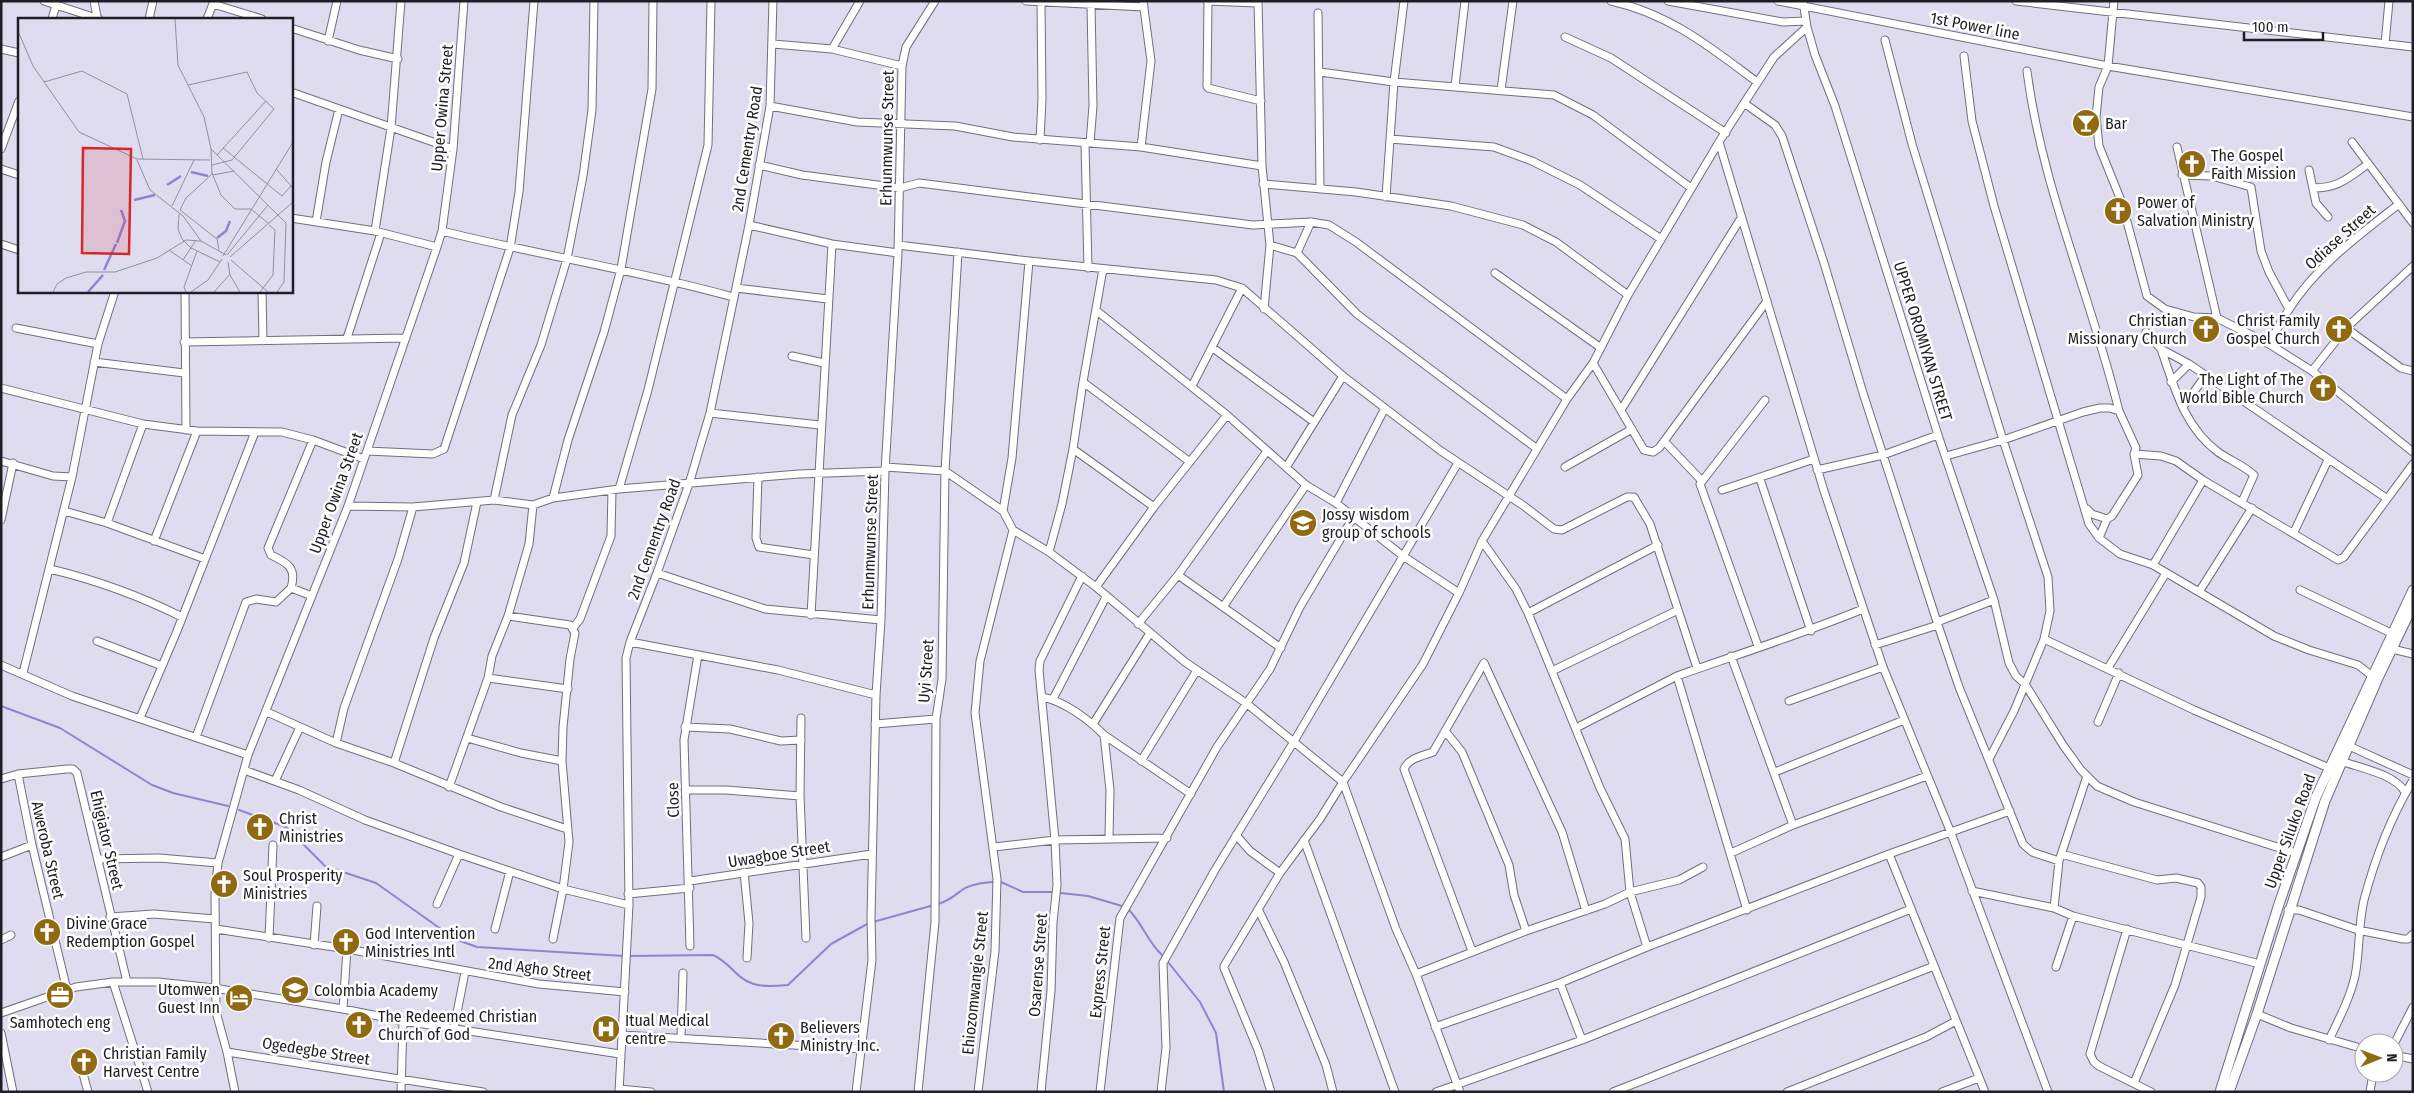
<svg xmlns="http://www.w3.org/2000/svg" width="2414" height="1093" font-family="'Fira Sans Condensed',sans-serif">
	<rect width="100%" height="100%" fill="#dfdcf0"/>
	<g fill="none" stroke-linecap="round" stroke-linejoin="round">
		<!-- stream -->
		<path stroke="#9283ce" stroke-width="2" d="M1,706l59,22 92,57 21,8 55,13
			M239,810l47,17 39,39 51,17 79,56 22,8 147,9
			M1001,882l22,10h31
			M1061,893l27,3 34,10
			M938,904c11,-3 16,-8 24,-14 9,-6 21,-7 31,-8
			M1129,910c13,13 19,32 33,45
			M873,922l61,-17
			M629,956l84,-1c9,4 15,10 22,17 15,16 32,15 53,13l43,-41 38,-21
			M1168,962l32,40 16,31 8,59"/>
		<defs>
			<path id="minor" d="M44,1l55,18
				M94,1l3,16
				M1026,1l118,6
				M1207,1l51,2
				M1258,1l4,165 8,79 -6,64
				M1611,1c59,13 99,46 146,81
				M1668,1l115,21 23,-1
				M1778,1l330,65 305,51
				M1803,1l4,26 8,28 20,51 103,329 56,165 15,63 7,13 9,8 38,61 18,25 16,16 37,16 162,51
				M2016,1l397,46
				M2114,1l-6,65 -9,21 -3,30 3,29 23,57 25,93 18,13 29,8 23,1 52,26 43,27 101,81
				M1208,2l-1,84 1,2 53,13
				M213,4l49,15
				M1318,13l2,176
				M52,19l4,-14
				M149,19l4,-18
				M207,19l7,-18
				M291,28l68,22 39,9
				M1565,37l46,21 115,75
				M1885,40l27,104 91,296 45,137 2,34 -6,28 -30,72 -25,48
				M328,41l9,-40
				M773,44l59,5 70,17
				M2385,44l4,-43
				M1,49l18,4
				M832,49l28,-48
				M1964,56l8,65 22,85 95,318 10,14 21,16 33,11 121,71 35,14 49,15 13,10
				M2027,71c15,117 64,225 92,340l17,37 -2,6 4,21 -26,41 -5,3 -8,19
				M1320,72l74,10 160,13 39,20 98,73
				M1455,86l10,-85
				M1501,90l12,-89
				M291,92l162,57
				M1744,103l31,22 7,11 42,127 39,130 75,232 21,62 64,157 9,8 27,9
				M770,106l87,16 98,4 58,11 128,10 121,19
				M1390,139l104,8 38,14 48,24 81,54
				M1040,140l2,-41 -1,-97
				M1719,142l105,349 59,176 68,166 97,259
				M2352,142l61,81
				M1090,143l3,-37 -2,-101
				M1085,144l3,124
				M1141,147l10,-86 -8,-60
				M2177,147l40,171
				M1,149l18,-48
				M759,165l43,10 98,13 19,-5 334,42 58,-3 18,3 27,17 211,157
				M1,169l18,6
				M2309,170l7,33 12,14
				M2182,175l30,1 39,11 10,64 8,21 20,37
				M1263,184l93,8 95,14 72,19 33,17 72,53
				M2313,188c26,0 35,-10 55,-24
				M1386,197l8,-115 10,-81
				M291,218l84,13 62,16
				M316,222l10,-60 13,-53
				M749,225l83,19 66,9
				M375,231l16,-103 10,-127
				M442,231c96,24 195,39 291,66
				M1,244l18,6
				M898,245l131,16 187,19 26,8 101,88 98,75 83,55 30,23 8,1 65,-33h7l16,27 47,144
				M1270,245l27,8 60,61 179,134
				M1297,253l14,-31
				M1495,273l106,75
				M736,288l92,11
				M185,291l1,139
				M262,291l1,50
				M1097,311l130,104 79,70 30,18 67,53 56,37
				M16,328l82,16 17,-53
				M2346,328l55,40 12,3
				M2146,332l15,17 28,15 197,134
				M347,338l34,-105
				M184,342l222,-4
				M2269,344c6,-11 12,-23 19,-33 27,-44 71,-76 111,-107
				M1213,348l101,74
				M2161,349c13,37 23,78 57,103 11,8 25,13 36,23l-12,27
				M792,356l32,7
				M94,362l90,11
				M1593,363l51,87 9,2 6,-4 108,-147
				M2312,371l34,-43 67,-62
				M1083,382l107,80
				M2171,382l18,-18
				M1192,386l50,-98
				M1,388l142,36 54,7 85,1 31,8 51,19
				M2183,407l23,-32
				M1621,410l120,-192
				M710,413l110,12
				M1664,441l37,39
				M1073,449l81,58
				M367,451l66,3 11,-5 66,-201 9,-56 15,-191
				M2134,454l27,2 15,5 27,19 135,80 6,-3 69,-93
				M1946,456l57,-16 80,-28 17,-4h10l9,3
				M1,461l52,15 19,1
				M1287,466l56,-90
				M885,467l60,4 58,40 10,19 36,22 47,35 89,75 61,41 97,79 53,147 20,45 110,-43 79,-27 25,-12 49,-12 24,-13
				M1565,467l67,-38
				M1817,470l66,-15 55,-20
				M758,477l-2,61 3,9 55,8
				M1760,479l51,152
				M619,489l29,-99 60,-245 3,-144
				M1722,490l92,-31
				M553,498l15,-58 36,-108 17,-63 31,-180 1,-88
				M494,500l18,-85 29,-70 26,-86 16,-83 9,-66 2,-109
				M1336,503l49,-95
				M533,505l-4,39 -21,72 62,9 5,8 -5,26 -7,68 -1,34 7,81 -6,47 -10,50
				M348,506l65,1 81,-7 39,5 20,-7 66,-9 180,-15 86,-3
				M2087,509l5,5 15,5
				M64,511l43,12 98,36
				M1003,511l9,-53 17,-197
				M1,520l12,-57
				M107,523l36,-99
				M2294,532l34,-72
				M154,541l43,-110
				M1482,541l34,48 12,24 72,175 25,51 5,53 17,55
				M1049,552l13,-48 11,-55 10,-67 20,-113
				M2153,565l50,-85
				M50,569c46,11 90,27 132,48
				M657,573l108,36 116,11
				M1178,575l103,73
				M1096,587l58,-80 73,-92
				M291,588l21,8
				M2300,590l91,43
				M2199,592l53,-84
				M1223,607l83,-122
				M1528,613l130,-68
				M811,615l21,-371
				M1937,622l57,-22
				M1138,624l40,-49 89,-124
				M573,628l7,-9 31,-83 1,-46
				M2044,639l150,71 135,58
				M97,641l65,25
				M630,642l148,28 98,25
				M1875,645l63,-20
				M1758,646l-58,-162 65,-84
				M2392,649l21,5
				M1731,656l62,169
				M1484,663l78,169 24,79
				M1,665l71,31 176,59
				M2108,668l58,-95
				M1552,671l126,-61
				M23,673l49,-196 26,-133
				M488,678l80,11
				M1042,697c22,4 46,22 62,38l87,59
				M1053,699l53,-102
				M1789,701l94,-34
				M267,712l69,31 58,20 107,44 66,22
				M140,718l37,-87 78,-199
				M801,718l-1,78 6,142
				M2098,722l21,-49
				M875,724l61,-5
				M1093,724l57,-91
				M685,727l45,2 51,12 20,-1
				M1576,728l101,-52
				M1446,732l16,20 47,113 5,30 12,36
				M1104,735l6,55 -1,47
				M196,737l50,-135 10,-3 20,3 15,-14c6,-20 -3,-25 -20,-33l-3,-7 45,-108
				M467,738l54,15 41,8
				M336,743l8,-35 54,-149 15,-52
				M2349,746l64,29
				M1141,761l56,-91
				M2341,761c19,7 54,13 64,31
				M394,763l40,-125 30,-75 13,-61
				M244,770l55,20 66,30 94,34 104,35 66,16
				M1775,772l129,-52
				M18,774l14,71 35,145
				M1,779l17,-5 49,-5h6l4,4 50,209
				M275,781l25,-54
				M449,787l39,-109 4,-22 16,-40
				M686,790h40l74,6
				M1236,835l14,16 30,22
				M1304,840l91,252
				M994,847l61,-7 112,-2
				M1731,853l62,-28 134,-49
				M1889,854l96,238
				M2061,854l96,26 19,-2 22,5 3,4v10l-26,88 -41,98
				M1,857l31,-12
				M99,859l60,-1 59,5
				M744,872l5,51 -2,35
				M690,881l182,-27
				M1972,891l82,17 19,8 187,48
				M628,894l62,-6
				M437,904l22,-50
				M2054,908l5,-47 28,-85
				M1258,909l26,53 42,103 7,27
				M1747,910l-70,-234c62,-22 125,-42 186,-67
				M2288,910h11l59,20 45,9h5l5,-5
				M110,917l44,-3 61,5
				M216,929l131,20 192,35 86,8
				M495,929l15,-58
				M2127,929l-37,125 4,8 5,4 52,26
				M269,938l4,-93
				M1,940l10,-5
				M314,945l3,-39
				M690,946l-6,-206 14,-85
				M1472,951l-68,-182c5,-11 18,-13 29,-17l51,-89
				M2056,967l17,-51
				M1416,974l44,118
				M113,982l35,110
				M1560,983l22,57
				M343,1009l4,-60
				M1,1013l75,-26 37,-5h45l56,6 129,21 60,12 217,33
				M2257,1014l34,14 73,21
				M1435,1027l125,-44 87,-36 242,-93 121,-43
				M454,1028l11,-56
				M1,1033l12,59
				M622,1035l241,14
				M681,1037l2,-64
				M2329,1040c10,-21 21,-42 26,-64 5,-25 3,-51 9,-76 11,-42 27,-83 49,-120
				M2394,1044l19,-37
				M227,1052l256,40
				M2394,1055l19,4
				M79,1059l9,33
				M619,1089l32,3
				M235,1092l-8,-40 -11,-40 -1,-117 3,-32 30,-108 100,-249 89,-259 5,-16 11,-82 11,-148
				M401,1092l2,-71
				M619,1092l10,-187 -3,-247 4,-16 27,-69 32,-89 21,-71 39,-188 21,-119 3,-105
				M856,1092l16,-132 -1,-42 5,-223 5,-75 4,-149 13,-218 4,-187 4,-19 29,-46
				M918,1092l17,-170 1,-203 6,-40 3,-208 13,-219
				M978,1092l17,-141 2,-72 -22,-166 5,-52 33,-131
				M1041,1092l10,-101 2,-69 4,-37 -2,-45 -16,-170 1,-9 42,-85
				M1100,1092l20,-174 97,-171 53,-78 30,-62 54,-91
				M1161,1092l5,-44 -3,-85 52,-93 78,-127 165,-280
				M1271,1092l-13,-42 -34,-82v-2l56,-93 40,-54 23,-37 80,-118 36,-71 23,-52 85,-142 26,-36 35,-68 91,-153 55,-85 33,-30
				M1436,1092l146,-52 329,-131
				M1613,1092l321,-126
				M1787,1092l139,-55 30,-16
				M1942,1092l37,-14
				M2370,1092l3,-19"/>
			<path id="major" d="M2220,1092l58,-185 38,-110 97,-207
				M2229,1092l28,-78 68,-213 53,-123 35,-73"/>
		</defs>
		<!-- minor casing -->
		<use href="#minor" stroke="#706e7f" stroke-width="9"/>
		<!-- major casing -->
		<use href="#major" stroke="#706e7f" stroke-width="11"/>
		<!-- minor -->
		<use href="#minor" stroke="#fff" stroke-width="7"/>
		<!-- major -->
		<use href="#major" stroke="#fff" stroke-width="9"/>
	</g>
	<!-- icons -->
	<defs>
		<symbol id="bar-disc" viewBox="-11 -11 22 22"><circle r="9.5" fill="#906a10" stroke="#fff"/><path d="M-6-5H6L.8 .8V4.5H3.5V6h-7V4.5H-.8V.8Z" fill="#fff"/></symbol>
		<symbol id="church-disc" viewBox="-11 -11 22 22"><circle r="9.5" fill="#906a10" stroke="#fff"/><path d="M-1.2-6h2.4v3.5h3.3v2.4h-3.3V6h-2.4V-.1h-3.3v-2.4h3.3Z" fill="#fff"/></symbol>
		<symbol id="school-disc" viewBox="-11 -11 22 22"><circle r="9.5" fill="#906a10" stroke="#fff"/><path d="M0-5L7-2L0 1L-7-2ZM-4 1L0 2.5L4 1V4Q0 6-4 4Z" fill="#fff"/></symbol>
		<symbol id="office-disc" viewBox="-11 -11 22 22"><circle r="9.5" fill="#906a10" stroke="#fff"/><path d="M-6-3h4V-5.5h4V-3h4V5H-6ZM-1-4.5V-3h2v-1.5ZM-6 0V1H6V0Z" fill="#fff"/></symbol>
		<symbol id="hotel-disc" viewBox="-11 -11 22 22"><circle r="9.5" fill="#906a10" stroke="#fff"/><path d="M-6-4.5h1.5V1H6V5H4.5V3h-9V5H-6ZM-4 0a1.8 1.8 0 1 1 3.6 0ZM.5 0V-2.5h3Q6-2.5 6 0Z" fill="#fff"/></symbol>
		<symbol id="hospital-disc" viewBox="-11 -11 22 22"><circle r="9.5" fill="#906a10" stroke="#fff"/><path d="M-5-5h3v3.5h4V-5h3V5h-3V1.5h-4V5h-3Z" fill="#fff"/></symbol>
	</defs>
	<g fill-rule="evenodd">
		<use href="#bar-disc" x="2070" y="107" width="32" height="32"/>
		<use href="#church-disc" x="2176" y="148" width="32" height="32"/>
		<use href="#church-disc" x="2102" y="195" width="32" height="32"/>
		<use href="#church-disc" x="2190" y="313" width="32" height="32"/>
		<use href="#church-disc" x="2323" y="313" width="32" height="32"/>
		<use href="#church-disc" x="2307" y="372" width="32" height="32"/>
		<use href="#school-disc" x="1287" y="507" width="32" height="32"/>
		<use href="#church-disc" x="244" y="811" width="32" height="32"/>
		<use href="#church-disc" x="208" y="868" width="32" height="32"/>
		<use href="#church-disc" x="31" y="916" width="32" height="32"/>
		<use href="#church-disc" x="330" y="926" width="32" height="32"/>
		<use href="#school-disc" x="279" y="974" width="32" height="32"/>
		<use href="#office-disc" x="44" y="979" width="32" height="32"/>
		<use href="#hotel-disc" x="223" y="982" width="32" height="32"/>
		<use href="#church-disc" x="343" y="1009" width="32" height="32"/>
		<use href="#hospital-disc" x="590" y="1013" width="32" height="32"/>
		<use href="#church-disc" x="765" y="1020" width="32" height="32"/>
		<use href="#church-disc" x="68" y="1046" width="32" height="32"/>
	</g>
	<g text-anchor="middle" dominant-baseline="central" stroke-width="5" stroke-linejoin="round" paint-order="stroke">
		<!-- street labels -->
		<g font-size="16" fill="#1f1e26" stroke="#fff">
			<text transform="translate(1975 26) rotate(11)">1st Power line</text>
			<text transform="translate(442 108) rotate(-85)">Upper Owina Street</text>
			<text transform="translate(887 138) rotate(-89)">Erhunmwunse Street</text>
			<text transform="translate(747 149) rotate(-81)">2nd Cementry Road</text>
			<text transform="translate(2340 237) rotate(-42)">Odiase Street</text>
			<text transform="translate(1923 341) rotate(73)">UPPER OROMIYAN STREET</text>
			<text transform="translate(336 493) rotate(-70)">Upper Owina Street</text>
			<text transform="translate(654 539) rotate(-70)">2nd Cementry Road</text>
			<text transform="translate(870 542) rotate(-88)">Erhunmwunse Street</text>
			<text transform="translate(926 671) rotate(-86)">Uyi Street</text>
			<text transform="translate(673 800) rotate(-92)">Close</text>
			<text transform="translate(2290 831) rotate(-70)">Upper Siluko Road</text>
			<text transform="translate(107 840) rotate(77)">Ehigiator Street</text>
			<text transform="translate(48 850) rotate(77)">Aweroba Street</text>
			<text transform="translate(779 854) rotate(-9)">Uwagboe Street</text>
			<text transform="translate(1038 965) rotate(-86)">Osarense Street</text>
			<text transform="translate(540 969) rotate(7)">2nd Agho Street</text>
			<text transform="translate(1100 972) rotate(-84)">Express Street</text>
			<text transform="translate(975 983) rotate(-84)">Ehiozomwangie Street</text>
			<text transform="translate(316 1051) rotate(9)">Ogedegbe Street</text>
		</g>
		<!-- poi labels -->
		<g font-size="16" fill="#1f1e26" stroke="#fff" text-anchor="start">
			<text x="2105" y="123">Bar</text>
			<text x="2211" y="155">The Gospel<tspan x="2211" dy="18">Faith Mission</tspan></text>
			<text x="2137" y="202">Power of<tspan x="2137" dy="18">Salvation Ministry</tspan></text>
			<text x="2187" y="320" text-anchor="end">Christian<tspan x="2187" dy="18">Missionary Church</tspan></text>
			<text x="2320" y="320" text-anchor="end">Christ Family<tspan x="2320" dy="18">Gospel Church</tspan></text>
			<text x="2304" y="379" text-anchor="end">The Light of The<tspan x="2304" dy="18">World Bible Church</tspan></text>
			<text x="1322" y="514">Jossy wisdom<tspan x="1322" dy="18">group of schools</tspan></text>
			<text x="279" y="818">Christ<tspan x="279" dy="18">Ministries</tspan></text>
			<text x="243" y="875">Soul Prosperity<tspan x="243" dy="18">Ministries</tspan></text>
			<text x="66" y="923">Divine Grace<tspan x="66" dy="18">Redemption Gospel</tspan></text>
			<text x="365" y="933">God Intervention<tspan x="365" dy="18">Ministries Intl</tspan></text>
			<text x="220" y="989" text-anchor="end">Utomwen<tspan x="220" dy="18">Guest Inn</tspan></text>
			<text x="314" y="990">Colombia Academy</text>
			<text x="378" y="1016">The Redeemed Christian<tspan x="378" dy="18">Church of God</tspan></text>
			<text x="625" y="1020">Itual Medical<tspan x="625" dy="18">centre</tspan></text>
			<text x="60" y="1022" text-anchor="middle">Samhotech eng</text>
			<text x="800" y="1027">Believers<tspan x="800" dy="18">Ministry Inc.</tspan></text>
			<text x="103" y="1053">Christian Family<tspan x="103" dy="18">Harvest Centre</tspan></text>
		</g>
	</g>
	<!-- overview -->
	<g transform="translate(18 18)">
		<rect width="275" height="275" fill="#dfdcf0"/>
		<path fill="none" stroke="#9283ce" stroke-width="2.5" d="M173,154l17,4M149,167l14,-9M116,182l21,-5M199,220l9,-7 4,-10M99,225l8,-22 -4,-11M86,252l12,-26M70,274l15,-17"/>
		<path fill="none" stroke="#92909f" stroke-width="1" d="M157,1l3,46 26,52 7,32 1,26M0,13l15,35 46,66 58,27M26,64l38,-11 45,23 16,65M170,67l59,-13 10,21M205,130l59,48 9,-10M193,131l75,74 -2,59 -7,10M199,137l49,-54M119,141l73,1M119,142l13,30 33,26 18,25 25,14M194,147l20,-5 42,-51 -17,-16M258,151l17,19M194,155l9,22 14,14h16l18,15M195,157l21,-4M154,188l22,-46M162,192l37,29 2,11M162,192l6,-12 25,-23M161,196l-1,15 4,10 9,9 29,14M151,232l23,16M209,237l41,-50M205,238l70,-114M212,239l63,-55M165,242l13,-20M213,242l37,32M210,244l2,13 10,17M35,274l4,-8 9,-6 20,-6h29l42,-14 29,-18 15,1M168,274l-2,-5 13,-36M173,274l17,-12 14,-21M196,274l16,-18M242,274l13,-17 2,-45 -6,-5"/>
		<path fill="#d62828" fill-opacity="0.15" stroke="#d62828" stroke-width="2.5" d="M65,130l48,1 -2,105 -47,-1z"/>
		<rect width="275" height="275" fill="none" stroke="#1f1e26" stroke-width="2.5"/>
	</g>
	<!-- border -->
	<rect width="2414" height="1093" fill="none" stroke="#1f1e26" stroke-width="5"/>
	<!-- north arrow -->
	<g transform="translate(2379 1058) rotate(89)"><circle r="24" fill="#ffffff" stroke="#a5a5a8"/>
	<path d="M0-4L9 19L0 12L-9 19Z" fill="#906a10"/>
	<text y="-8" font-size="14" font-weight="bold" text-anchor="middle" fill="#1f1e26">N</text>
	</g>
	<!-- scale -->
	<path d="M2244 32v8h79v-8" fill="none" stroke="#1f1e26" stroke-width="2.5"/>
	<text x="2252" y="32" font-size="15" fill="#1f1e26" stroke="#ffffff" stroke-width="4" paint-order="stroke">100 m</text>
</svg>
